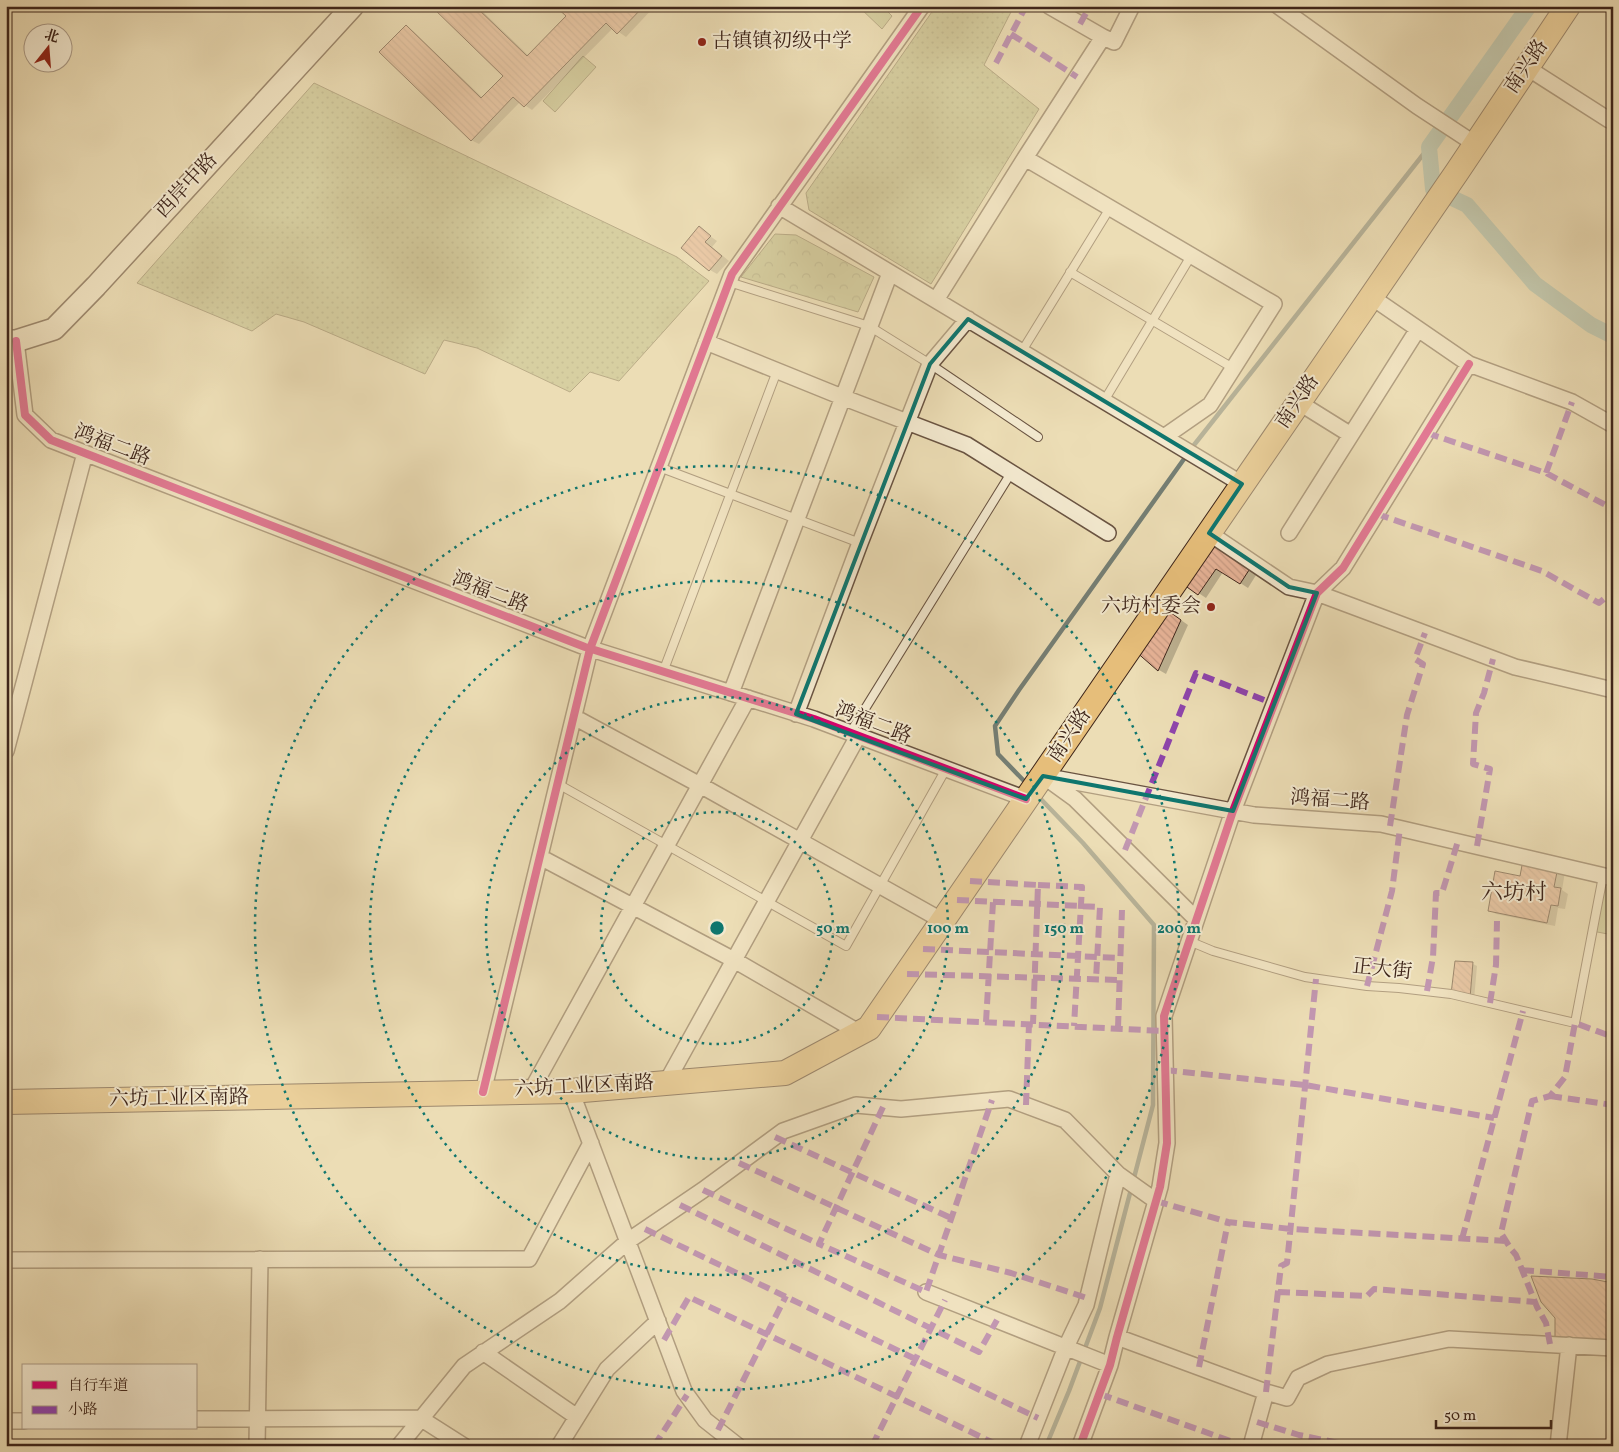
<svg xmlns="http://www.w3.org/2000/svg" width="1619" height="1452" font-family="Vollkorn,'Noto Serif SC',serif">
	<defs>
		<pattern id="grass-dots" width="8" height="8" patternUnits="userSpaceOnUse" patternTransform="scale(1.25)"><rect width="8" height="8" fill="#bdbf8a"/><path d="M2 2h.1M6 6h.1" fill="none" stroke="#9b9b70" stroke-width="1.8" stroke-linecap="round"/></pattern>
		<pattern id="forest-crowns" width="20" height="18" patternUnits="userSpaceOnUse" patternTransform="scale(1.25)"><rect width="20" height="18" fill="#bdbf8a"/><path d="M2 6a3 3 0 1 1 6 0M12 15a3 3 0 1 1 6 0" fill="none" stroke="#9b9b70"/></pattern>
		<pattern id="building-back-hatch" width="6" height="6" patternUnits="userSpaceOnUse" patternTransform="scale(1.25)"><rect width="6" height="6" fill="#e6b296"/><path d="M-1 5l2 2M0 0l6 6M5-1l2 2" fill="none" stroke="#c69981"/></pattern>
	</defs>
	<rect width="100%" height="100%" fill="#ecddb5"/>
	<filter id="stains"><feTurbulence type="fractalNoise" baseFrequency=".004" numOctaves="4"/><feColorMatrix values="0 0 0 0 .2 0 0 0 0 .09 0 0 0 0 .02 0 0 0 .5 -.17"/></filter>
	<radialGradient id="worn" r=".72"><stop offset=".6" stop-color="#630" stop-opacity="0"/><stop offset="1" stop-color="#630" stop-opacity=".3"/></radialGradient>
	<!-- grass -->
	<path fill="url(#grass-dots)" stroke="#7e7252" d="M936,6h78l-30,59 55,44 -108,175 -122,-74 -3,-17z
		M314,83l363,174 32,24 -90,100 -29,-9 -20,20 -93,-44 -33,-8 -19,34 -121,-52 -28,-8 -24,17 -115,-48z"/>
	<!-- forest -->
	<path fill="url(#forest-crowns)" stroke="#7e7252" d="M775,234l21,1 78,42 -16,35 -117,-35z"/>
	<!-- park -->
	<path fill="#bdbf8a" stroke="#7e7252" d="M858,6h24l10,10 -10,13z
		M583,56l13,11 -41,45 -12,-11z
		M1603,876l10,2v57l-21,-4z"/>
	<!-- shadow -->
	<path fill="#0003" d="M433,6h44l52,50 38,-40 -10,-10h98l-29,31 -13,-9 -81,82 -12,-8 -41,42 -8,-4 -65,-113 7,4 70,67 22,-22z
		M699,228l18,13 -5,6 17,14 -12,13 -7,-4 -27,-22z
		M1210,541l48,31 -10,16 -25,-16 -17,26 -24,-16z
		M1164,608l24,17 -22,49 -7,-4z
		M1558,868l7,4 -3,18 6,4 -3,15 -7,-1 -3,18 -59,-12 -7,-4 32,-33z
		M1473,964l4,2 -3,34 -17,-4z"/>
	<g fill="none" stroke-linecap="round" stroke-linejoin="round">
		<!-- stream -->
		<path stroke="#757f75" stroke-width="4.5" d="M1027,784l-29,-30 -3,-28 24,-36 175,-245 235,-298
			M1037,795l46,48 71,82 -1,180 -53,203 -31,83 -23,55"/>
		<!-- canal -->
		<path stroke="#99bbb1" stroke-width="16" d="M1529,6l-100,141 4,42 34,16 68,79 56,41 22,11"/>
	</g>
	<!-- building -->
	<path fill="url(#building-back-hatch)" stroke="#3f261b" d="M431,6h44l52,50 39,-40 -11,-10h89l-27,28 -11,-11 -82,84 -11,-10 -42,44 -92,-89 27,-27 75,73 22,-22z
		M699,226l12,10 -6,6 17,14 -13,15 -28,-23z
		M1210,540l41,27 -11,17 -24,-15 -18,26 -18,-13z
		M1163,607l18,13 -23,51 -24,-21z
		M1523,860l35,7 -4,20 7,1 -3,18 -7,-1 -4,18 -59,-12 7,-40 25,5z
		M1455,961l18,1 -3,36 -19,-4z
		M1531,1276l61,3 21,4v58l-58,-4v-19l-14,-16z"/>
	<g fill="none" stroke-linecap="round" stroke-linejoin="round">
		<defs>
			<path id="lane" d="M1070,272l163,96
				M729,282l140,44 61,38 108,73
				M1022,351l88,-143
				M1104,401l87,-145
				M659,467l201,76
				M663,672l114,-301
				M850,733l161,-260
				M558,784l288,162 100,-177
				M1189,941l24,10 92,26 62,9 32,2 52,6 124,29 28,-147"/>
			<path id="street" d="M1049,6l54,31
				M1278,6l139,100 58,38
				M1526,67l83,53 4,-5
				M1025,158l78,-121 11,5 18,-36
				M779,206l463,278
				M1370,296l99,68 103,38 41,23
				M936,300l89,-142 249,146 -64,101 -46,32
				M16,341l9,74 26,25 534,207 229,72 212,80
				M706,342l136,55 125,48 141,88
				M1298,402l53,33
				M1209,533l80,54 28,6 198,74 98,23
				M1289,533l129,-204
				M731,693l159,-420
				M796,714l64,-171 70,-179 38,-45
				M574,717l126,68 243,136
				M6,751l79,-298
				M1043,776l211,39 127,9 232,54
				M1046,778l29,21 121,120
				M540,857l194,103 126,73
				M666,1083l192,-347
				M531,1091l217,-393
				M571,1091l113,300 21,29 33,26
				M483,1092l107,-443 142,-375 190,-268
				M6,1260l523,-1 62,-116
				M926,1292l184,73
				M1117,1337l149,55 21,6 11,-20 30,-14 121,-25 164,9
				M483,1352l94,65
				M196,1419l224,-1 44,28
				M6,1421h18
				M257,1446l3,-187
				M399,1446l65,-80 96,-65 68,-60 75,-51 80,-59 73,-26 45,4 108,-10 56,21 53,54 38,27
				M559,1446l48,-77 51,-48
				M1027,1446l39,-99 20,-42 32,-131
				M1080,1446l30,-81 7,-28 43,-150 7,-44 -3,-127 69,-205 84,-218 26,-25 126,-204
				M1251,1446l15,-54
				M1558,1446l11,-101"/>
			<path id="secondary" d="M6,341h10l38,-12 42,-43 257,-280"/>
			<path id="primary" d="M6,1102l565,-11 214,-18 84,-45 588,-856 111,-166"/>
		</defs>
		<!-- lane casing -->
		<use href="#lane" stroke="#6a5442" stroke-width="10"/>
		<!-- street casing -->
		<use href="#street" stroke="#6a5442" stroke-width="18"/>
		<!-- secondary casing -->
		<use href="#secondary" stroke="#3f261b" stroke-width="24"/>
		<!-- primary casing -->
		<use href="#primary" stroke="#3f261b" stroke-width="26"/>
		<!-- lane -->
		<use href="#lane" stroke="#f3e9cf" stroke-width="8"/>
		<!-- street -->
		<use href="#street" stroke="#f3e9cf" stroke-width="15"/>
		<!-- secondary -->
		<use href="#secondary" stroke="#f3e9cf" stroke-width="21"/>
		<!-- primary -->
		<use href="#primary" stroke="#e6be7a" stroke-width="24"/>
		<!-- quiet -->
		<path stroke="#8e44ad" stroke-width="6" stroke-dasharray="12 6" stroke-linecap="butt" d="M1055,10l3,-4
			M1080,24l10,-18
			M1011,34l66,43
			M996,63l30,-57
			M1609,120l4,2
			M1427,433l119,40 67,36
			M1546,473l26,-71
			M1377,514l165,57 57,32 6,-5 8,5
			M1390,826l17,-111 16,-51 -8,-5 10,-26
			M1477,846l13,-77 -17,-5 3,-51 8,-20 9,-34
			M1125,850l71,-177 78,31
			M970,881l68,4 -5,139
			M1038,885l44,2 -8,139
			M957,900l143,7 -4,72
			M923,949l197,9
			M907,974l212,6
			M1367,986l25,-95 8,-63
			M1427,991l6,-34 3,-64h6l16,-52
			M1490,1003l6,-38 1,-44
			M877,1017l287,14
			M986,1022l7,-120
			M1118,1028l4,-118
			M1165,1070l140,15 189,33
			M1550,1096l63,9
			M1026,1105l3,-81
			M883,1107l-64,137 107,48 66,-192
			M775,1137l176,81
			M739,1163l200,92 72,18 76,25
			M703,1190l116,54
			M1156,1201l72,21 63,7 215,12
			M680,1205l299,147 18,-32
			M645,1229l393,189
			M1462,1239l61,-228
			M1522,1270l91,7
			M1278,1292l89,4 7,-7 161,13
			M664,1340l25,-43 311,149
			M1550,1344l-4,-21 -9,-16 -21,-52 -5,-6 -10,-16 31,-132 18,-5 15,-19 10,-54 38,14
			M1199,1367l29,-145
			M1266,1392l15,-126 6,-3 29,-284
			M1100,1394l144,52
			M1257,1422l42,13 45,9 214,1
			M718,1430l68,-134
			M654,1446l33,-51
			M872,1446l73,-146"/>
		<defs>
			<path id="cycleway" d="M16,341l9,74 26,25 534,207 229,72 212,80
				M483,1092l107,-443 142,-375 190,-268
				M1080,1446l30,-81 7,-28 43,-150 7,-44 -3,-127 69,-205 84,-218 26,-25 126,-204"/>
		</defs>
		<!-- cycleway casing -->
		<use href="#cycleway" stroke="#f3e9cf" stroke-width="11"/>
		<!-- cycleway -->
		<use href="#cycleway" stroke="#d6006c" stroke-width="8"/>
	</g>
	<!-- marked area -->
	<path d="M0 0H1619V1452H0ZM968,319l274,165 -33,49 80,54 28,6 -84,218 -190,-35 -17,23 -230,-85 134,-350z" fill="#ecddb5" fill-opacity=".55" fill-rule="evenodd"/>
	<path fill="none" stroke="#0f766e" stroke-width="4" stroke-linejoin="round" d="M968,319l274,165 -33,49 80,54 28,6 -84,218 -190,-35 -17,23 -230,-85 134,-350z"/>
	<!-- distance rings -->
	<g fill="none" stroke="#0f766e" stroke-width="2.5" stroke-dasharray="2.5 5">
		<circle cx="717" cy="928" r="116"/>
		<circle cx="717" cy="928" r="231"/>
		<circle cx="717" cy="928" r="347"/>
		<circle cx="717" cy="928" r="462"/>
	</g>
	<!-- markers -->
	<g fill="#8f2418" stroke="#f3e9cf" stroke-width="2">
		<circle cx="702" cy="42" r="5"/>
		<circle cx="1211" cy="607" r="5"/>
	</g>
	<g text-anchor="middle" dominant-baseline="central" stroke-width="4" stroke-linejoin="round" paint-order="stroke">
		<!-- poi labels -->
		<g font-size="20" fill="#3f261b" stroke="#f3e9cf" text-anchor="start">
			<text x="712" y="42">古镇镇初级中学</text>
			<text x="1201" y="607" text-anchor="end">六坊村委会</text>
		</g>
		<!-- street labels -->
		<g font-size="20" fill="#3f261b" stroke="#f3e9cf">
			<text transform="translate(1527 67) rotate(-56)">南兴路</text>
			<text transform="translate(187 186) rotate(-47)">西岸中路</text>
			<text transform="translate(1298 402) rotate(-56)">南兴路</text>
			<text transform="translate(112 446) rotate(21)">鸿福二路</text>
			<text transform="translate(490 593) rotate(21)">鸿福二路</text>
			<text transform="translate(873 724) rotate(21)">鸿福二路</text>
			<text transform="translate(1070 736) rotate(-56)">南兴路</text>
			<text transform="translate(1330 801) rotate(4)">鸿福二路</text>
			<text transform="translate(1382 970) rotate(6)">正大街</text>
			<text transform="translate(584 1087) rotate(-3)">六坊工业区南路</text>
			<text transform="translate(179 1099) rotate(-1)">六坊工业区南路</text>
		</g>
		<!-- quarter labels -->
		<g font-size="22" fill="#3f261b" stroke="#f3e9cf">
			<text x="1514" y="893">六坊村</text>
		</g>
	</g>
	<circle cx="717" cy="928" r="8" fill="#0f766e" stroke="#f3e9cf" stroke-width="2.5"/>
	<g font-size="15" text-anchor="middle" font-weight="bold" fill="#0f766e" stroke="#f3e9cf" stroke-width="4" stroke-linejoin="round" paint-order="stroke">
		<text x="833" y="933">50 m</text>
		<text x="948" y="933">100 m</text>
		<text x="1064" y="933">150 m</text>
		<text x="1179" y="933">200 m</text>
	</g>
	<!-- margin -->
	<rect width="1619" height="1452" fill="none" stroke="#ecddb5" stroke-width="25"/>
	<rect x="8" y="8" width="1604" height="1437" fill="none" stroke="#3f261b" stroke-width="2.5"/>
	<rect x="12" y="12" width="1594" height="1427" fill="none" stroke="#3f261b"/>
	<!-- legend -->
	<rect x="22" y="1364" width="175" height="65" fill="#f3e9cf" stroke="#ab9b87"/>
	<rect x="32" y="1381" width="25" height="8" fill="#d6006c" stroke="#ab9b87"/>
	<text x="68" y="1390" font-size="15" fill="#3f261b">自行车道</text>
	<rect x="32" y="1406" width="25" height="8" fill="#8e44ad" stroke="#ab9b87"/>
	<text x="68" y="1414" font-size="15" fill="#3f261b">小路</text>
	<!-- north arrow -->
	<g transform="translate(48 48) rotate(17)"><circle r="24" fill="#f3e9cf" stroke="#ab9b87"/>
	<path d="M0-4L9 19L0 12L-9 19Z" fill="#8f2418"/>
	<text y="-8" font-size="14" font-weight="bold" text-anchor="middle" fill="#3f261b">北</text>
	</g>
	<!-- scale -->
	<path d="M1436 1420v8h115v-8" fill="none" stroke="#3f261b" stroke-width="2.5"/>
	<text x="1444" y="1420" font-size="15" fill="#3f261b" stroke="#f3e9cf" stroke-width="4" paint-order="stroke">50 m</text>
	<rect width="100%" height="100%" filter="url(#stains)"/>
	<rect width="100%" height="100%" fill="url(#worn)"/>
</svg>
